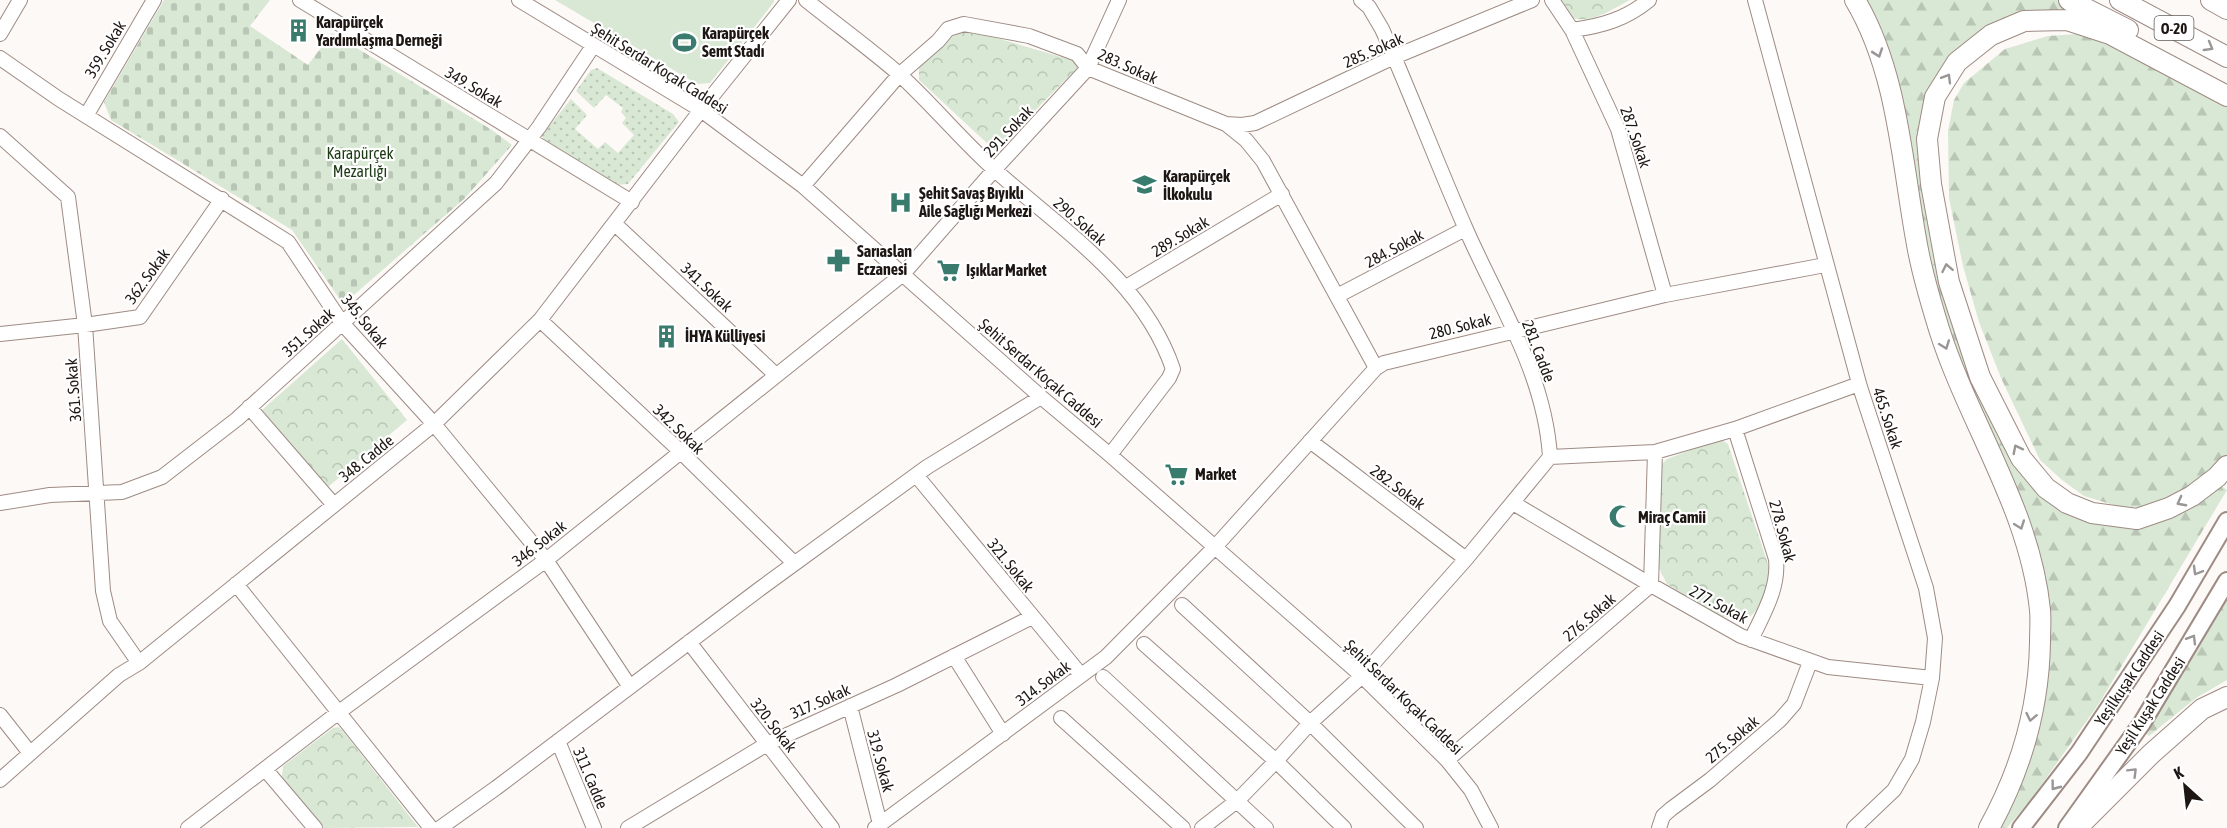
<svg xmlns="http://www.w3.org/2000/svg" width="2227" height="828" font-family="'Asap Condensed',sans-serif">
	<defs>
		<pattern id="grass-dots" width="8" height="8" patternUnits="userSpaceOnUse" patternTransform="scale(1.5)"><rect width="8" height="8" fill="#d8e8d4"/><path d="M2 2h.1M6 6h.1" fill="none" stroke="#b9c6b5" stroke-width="1.8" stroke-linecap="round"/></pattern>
		<pattern id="forest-firs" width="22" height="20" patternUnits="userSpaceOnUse" patternTransform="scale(1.5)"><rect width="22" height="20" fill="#d8e8d4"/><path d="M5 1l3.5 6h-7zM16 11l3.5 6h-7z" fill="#b9c6b5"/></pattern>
		<pattern id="cemetery-stones" width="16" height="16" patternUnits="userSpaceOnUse" patternTransform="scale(1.5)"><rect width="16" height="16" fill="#d8e8d4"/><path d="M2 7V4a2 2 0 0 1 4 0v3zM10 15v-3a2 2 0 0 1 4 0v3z" fill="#b9c6b5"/></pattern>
		<pattern id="park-crowns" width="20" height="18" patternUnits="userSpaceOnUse" patternTransform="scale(1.5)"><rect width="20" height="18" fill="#d8e8d4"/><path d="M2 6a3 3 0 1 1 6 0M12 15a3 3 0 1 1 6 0" fill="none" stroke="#b9c6b5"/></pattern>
	</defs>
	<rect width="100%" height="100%" fill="#fdf9f7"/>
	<!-- grass -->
	<path fill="url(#grass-dots)" d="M597,68l76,46 6,8 -51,62 -12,1 -72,-45 -2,-5 29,-36 16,16 -12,14 23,20 7,-7 13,11 16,-18 -12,-12 4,-5 -5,-6 2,-4 -17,-13 -12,13 -18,-17 15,-21z"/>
	<!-- forest -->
	<path fill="url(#forest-firs)" d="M1859,0h206l9,16 -25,-5 -95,44 -17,20 -13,28 17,176 102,213 95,32 79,-41 10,7 -127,212 -65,92 -28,34h-14l35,-69 17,-162 -88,-229z
		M2078,34l40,13 109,60v353l-22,23 -58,25 -30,-2 -33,-10 -22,-16 -22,-20 -39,-82 -22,-56 -16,-56 -14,-68 -1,-67 6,-31 10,-17 41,-34 43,-13z
		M2227,588v92l-31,18 -47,38 -8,-8z"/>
	<!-- cemetery -->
	<path fill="url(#cemetery-stones)" d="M164,0h106l-20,26 58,39 24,-32 160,97 20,15 -48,54 -117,102 -8,-3 -47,-68 -181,-110 -7,-18z"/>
	<!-- park -->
	<path fill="url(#park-crowns)" d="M1562,0h68c-16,8 -38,24 -57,18z
		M973,31l102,30 3,6 -80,81 -8,-2 -71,-66v-13c19,-19 27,-33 54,-36z
		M342,339l65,81 -79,67 -66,-77z
		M1720,439l8,5 42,126c-1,19 -10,44 -28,52l-27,-8 -48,-30 -9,-18 2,-100 7,-7z
		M338,727l4,3 76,97 -94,1 -39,-46 -3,-6 1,-10 50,-38z"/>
	<!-- pitch -->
	<path fill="#d8e8d4" d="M555,0h219v2l-64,81 -13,1z"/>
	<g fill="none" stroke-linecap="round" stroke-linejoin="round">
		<defs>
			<path id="minor" d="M300,0l332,202
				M519,0l182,110 102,76 238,211 69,58 252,221 85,84 24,30 20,38
				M806,0c31,25 63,48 93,74 34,31 63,67 97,97 66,59 147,110 177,198l-4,9 -59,77
				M1552,0l20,30 46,99 47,166
				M1755,0l105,387 66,201 9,50 -3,40 -9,44 -11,37 -18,31 -40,38
				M1572,30c30,-4 54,-11 77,-30
				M0,34l20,-34
				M0,58l59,41 229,143 54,81 92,101 112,136 84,127
				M86,116l68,-116
				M1226,124l16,1 13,-2 139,-66 138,-57
				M0,136l68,61 17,128 18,266 7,30 29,42
				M803,186l96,-111 39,-34 10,-12 16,-5 65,12 48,18 11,14 138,56 20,16 17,21 113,207
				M615,224l161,151
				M1126,287l156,-93
				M1337,296l128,-67
				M540,320l140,131 114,112
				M0,334l85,-9 55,-8 82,-118
				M249,407l85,98
				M1735,429l41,130c3,30 -13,55 -25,81
				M1310,441l156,118
				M1550,457l105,-5 80,-23 124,-45
				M916,475l165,200
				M0,503l50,-8 72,-3 40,-15 75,-58 259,-236 43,-56 54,-81
				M1513,503l138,82 90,51 87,31 104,11
				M236,584l195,244
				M1182,605l128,118 106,105
				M689,642l143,186
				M1144,644l132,117 68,67
				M954,656l49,78
				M1103,677l163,151
				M850,706l30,118
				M0,715l30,38
				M1061,718l122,110
				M558,741l36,87
				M1447,760l204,-175 4,-133
				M265,769l50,59
				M0,780l119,-105 20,-12 295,-239 106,-104 161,-210 88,-110
				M188,828l151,-116 207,-152 357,-286 91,-104 94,-102 31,-68
				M440,828l56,-40 265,-200 166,-121 114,-70
				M628,828l139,-84 130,-59 135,-68
				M875,828l231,-171 109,-110 161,-179 8,-5 281,-68 160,-30
				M1202,828l36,-28 38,-39 34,-38 52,-47 104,-117 84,-102c-5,-84 -53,-156 -85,-230 -29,-66 -54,-133 -83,-198l-13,-22 -8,-7
				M1659,828l4,-12 8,-7 39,-29 70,-60 14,-16 16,-42"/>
			<path id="major" d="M2021,828l58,-75 98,-147 50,-85
				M2067,828l75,-105 85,-142"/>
			<path id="highway" d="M1855,0c44,74 47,167 63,250 5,26 13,53 21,79 30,95 91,180 101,281 1,10 0,21 0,32 -1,66 -19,128 -51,186
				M2069,0l59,30
				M2120,0l107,57
				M2211,0l16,9
				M2227,96l-117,-62 -43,-14 -43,1 -33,14 -34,27 -22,35 -8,42 4,45 18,98 31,95 41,81 25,30 21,15 25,10 45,6 32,-11 23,-12 25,-19 10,-11
				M2077,828l74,-74 51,-45 25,-12"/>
		</defs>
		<!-- minor casing -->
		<use href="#minor" stroke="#9e8b83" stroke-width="16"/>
		<!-- major casing -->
		<use href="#major" stroke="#9e8b83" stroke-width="20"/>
		<!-- highway casing -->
		<use href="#highway" stroke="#9e8b83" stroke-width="22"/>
		<!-- minor -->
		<use href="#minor" stroke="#fff" stroke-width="14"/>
		<!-- major -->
		<use href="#major" stroke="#fff" stroke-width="16"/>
		<!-- highway -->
		<use href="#highway" stroke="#fff" stroke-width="20"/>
	</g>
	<!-- one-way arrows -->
	<defs><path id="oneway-chevron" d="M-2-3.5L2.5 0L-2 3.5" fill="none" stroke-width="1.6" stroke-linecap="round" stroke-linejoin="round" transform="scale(1.5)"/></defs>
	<g stroke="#999695">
		<use href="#oneway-chevron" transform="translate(2209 47) rotate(30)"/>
		<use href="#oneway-chevron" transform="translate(1878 53) rotate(71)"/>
		<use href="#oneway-chevron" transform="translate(1947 78) rotate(-59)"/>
		<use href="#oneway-chevron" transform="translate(1947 268) rotate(-101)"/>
		<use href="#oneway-chevron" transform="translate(1945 345) rotate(70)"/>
		<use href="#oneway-chevron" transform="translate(2017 449) rotate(-117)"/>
		<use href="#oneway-chevron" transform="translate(2181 502) rotate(152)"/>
		<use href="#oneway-chevron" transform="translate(2020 525) rotate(70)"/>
		<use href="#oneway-chevron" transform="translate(2197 571) rotate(120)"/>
		<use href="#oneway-chevron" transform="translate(2192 639) rotate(-59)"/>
		<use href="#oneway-chevron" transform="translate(2031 717) rotate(102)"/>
		<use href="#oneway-chevron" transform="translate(2133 772) rotate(-45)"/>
		<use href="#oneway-chevron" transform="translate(2055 786) rotate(127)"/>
	</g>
	<!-- icons -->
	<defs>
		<symbol id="building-bare" viewBox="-9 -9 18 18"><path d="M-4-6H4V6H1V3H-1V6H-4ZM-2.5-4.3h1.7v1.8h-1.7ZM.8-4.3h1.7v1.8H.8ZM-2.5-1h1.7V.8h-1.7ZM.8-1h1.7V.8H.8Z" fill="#397c6e" stroke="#fff" stroke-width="2.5" paint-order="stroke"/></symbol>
		<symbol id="stadium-bare" viewBox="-9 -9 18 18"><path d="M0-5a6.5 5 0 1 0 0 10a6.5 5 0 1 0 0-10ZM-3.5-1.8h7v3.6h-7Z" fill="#397c6e" stroke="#fff" stroke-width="2.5" paint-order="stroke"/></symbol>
		<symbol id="school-bare" viewBox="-9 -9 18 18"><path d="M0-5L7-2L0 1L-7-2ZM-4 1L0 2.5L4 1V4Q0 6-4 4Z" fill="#397c6e" stroke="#fff" stroke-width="2.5" paint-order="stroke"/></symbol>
		<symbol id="hospital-bare" viewBox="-9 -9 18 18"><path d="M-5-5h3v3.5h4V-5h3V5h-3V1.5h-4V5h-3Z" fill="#397c6e" stroke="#fff" stroke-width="2.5" paint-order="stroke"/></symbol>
		<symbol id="pharmacy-bare" viewBox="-9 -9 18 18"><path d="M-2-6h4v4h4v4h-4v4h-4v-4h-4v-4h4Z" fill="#397c6e" stroke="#fff" stroke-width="2.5" paint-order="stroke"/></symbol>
		<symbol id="supermarket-bare" viewBox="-9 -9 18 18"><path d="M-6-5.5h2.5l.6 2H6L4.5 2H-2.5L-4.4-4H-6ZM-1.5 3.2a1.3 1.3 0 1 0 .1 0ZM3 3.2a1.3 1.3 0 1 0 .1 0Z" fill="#397c6e" stroke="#fff" stroke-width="2.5" paint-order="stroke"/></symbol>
		<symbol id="mosque-bare" viewBox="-9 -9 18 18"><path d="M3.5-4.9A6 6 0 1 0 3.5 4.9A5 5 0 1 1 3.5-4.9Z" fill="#397c6e" stroke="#fff" stroke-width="2.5" paint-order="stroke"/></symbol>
	</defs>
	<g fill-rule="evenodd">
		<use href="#building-bare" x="282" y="14" width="33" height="33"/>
		<use href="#stadium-bare" x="668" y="26" width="33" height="33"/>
		<use href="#school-bare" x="1128" y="168" width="33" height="33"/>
		<use href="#hospital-bare" x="884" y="186" width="33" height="33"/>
		<use href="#pharmacy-bare" x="822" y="244" width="33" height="33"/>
		<use href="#supermarket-bare" x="932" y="254" width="33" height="33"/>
		<use href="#building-bare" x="650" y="320" width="33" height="33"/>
		<use href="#supermarket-bare" x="1160" y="458" width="33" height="33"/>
		<use href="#mosque-bare" x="1604" y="500" width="33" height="33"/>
	</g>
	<g text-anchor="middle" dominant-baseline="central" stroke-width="4.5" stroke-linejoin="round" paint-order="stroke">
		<!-- shield labels -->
		<rect fill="#fff" stroke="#615c5a" stroke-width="1.5" x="2154.5" y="16" width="39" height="24" rx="4.5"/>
		<g font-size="15" font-weight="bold" fill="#1d1613">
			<text x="2174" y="28">O-20</text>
		</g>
		<!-- poi labels -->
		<g font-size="16" font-weight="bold" fill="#1d1613" stroke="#fff" text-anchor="start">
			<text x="316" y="22">Karapürçek<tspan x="316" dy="18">Yardımlaşma Derneği</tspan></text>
			<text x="702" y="33">Karapürçek<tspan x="702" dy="18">Semt Stadı</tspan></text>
			<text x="1163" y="176">Karapürçek<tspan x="1163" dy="18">İlkokulu</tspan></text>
			<text x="919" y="193">Şehit Savaş Bıyıklı<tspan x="919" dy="18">Aile Sağlığı Merkezi</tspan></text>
			<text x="857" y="251">Sarıaslan<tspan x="857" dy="18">Eczanesi</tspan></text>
			<text x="966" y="270">Işıklar Market</text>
			<text x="685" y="336">İHYA Külliyesi</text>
			<text x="1195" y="474">Market</text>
			<text x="1638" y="517">Miraç Camii</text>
		</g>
		<!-- street labels -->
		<g font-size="16" fill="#1d1613" stroke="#fff">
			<text transform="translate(105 49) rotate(-59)">359. Sokak</text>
			<text transform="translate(1373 50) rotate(-24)">285. Sokak</text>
			<text transform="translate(1128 66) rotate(24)">283. Sokak</text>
			<text transform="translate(660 68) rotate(32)">Şehit Serdar Koçak Caddesi</text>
			<text transform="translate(474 87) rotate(31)">349. Sokak</text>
			<text transform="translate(1008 131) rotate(-47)">291. Sokak</text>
			<text transform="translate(1636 137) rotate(71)">287. Sokak</text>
			<text transform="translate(1080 221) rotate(41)">290. Sokak</text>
			<text transform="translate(1180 236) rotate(-31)">289. Sokak</text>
			<text transform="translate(1394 248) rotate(-28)">284. Sokak</text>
			<text transform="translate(147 276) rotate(-54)">362. Sokak</text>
			<text transform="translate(707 287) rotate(43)">341. Sokak</text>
			<text transform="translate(365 321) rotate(51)">345. Sokak</text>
			<text transform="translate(1460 326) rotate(-14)">280. Sokak</text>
			<text transform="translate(308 332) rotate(-42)">351. Sokak</text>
			<text transform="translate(1539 351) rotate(69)">281. Cadde</text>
			<text transform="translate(1041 373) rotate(41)">Şehit Serdar Koçak Caddesi</text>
			<text transform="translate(73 390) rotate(-94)">361. Sokak</text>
			<text transform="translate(1888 418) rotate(72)">465. Sokak</text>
			<text transform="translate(679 429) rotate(44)">342. Sokak</text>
			<text transform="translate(366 458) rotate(-39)">348. Cadde</text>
			<text transform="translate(1398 487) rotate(37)">282. Sokak</text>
			<text transform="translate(1783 531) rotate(75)">278. Sokak</text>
			<text transform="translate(539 543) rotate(-38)">346. Sokak</text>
			<text transform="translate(1011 565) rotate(51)">321. Sokak</text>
			<text transform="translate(1719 604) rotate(28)">277. Sokak</text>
			<text transform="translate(1589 617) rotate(-41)">276. Sokak</text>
			<text transform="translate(2129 678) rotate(-56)">Yeşilkuşak Caddesi</text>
			<text transform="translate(1043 683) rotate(-37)">314. Sokak</text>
			<text transform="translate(1404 697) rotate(44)">Şehit Serdar Koçak Caddesi</text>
			<text transform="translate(820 701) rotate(-24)">317. Sokak</text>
			<text transform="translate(2150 706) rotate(-57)">Yeşil Kuşak Caddesi</text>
			<text transform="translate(774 725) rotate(52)">320. Sokak</text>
			<text transform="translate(1732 739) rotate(-40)">275. Sokak</text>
			<text transform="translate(881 761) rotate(75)">319. Sokak</text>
			<text transform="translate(591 778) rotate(67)">311. Cadde</text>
		</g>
		<!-- park labels -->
		<g font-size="16" fill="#1c3a14" stroke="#fff">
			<text x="360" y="153">Karapürçek<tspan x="360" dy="18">Mezarlığı</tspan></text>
		</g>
	</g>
	<!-- north arrow -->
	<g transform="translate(2185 786) rotate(333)" stroke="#ffffff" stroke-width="4.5" paint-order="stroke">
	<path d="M0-4.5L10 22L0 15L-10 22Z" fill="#1d1613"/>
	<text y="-9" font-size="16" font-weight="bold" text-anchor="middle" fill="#1d1613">K</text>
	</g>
</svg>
